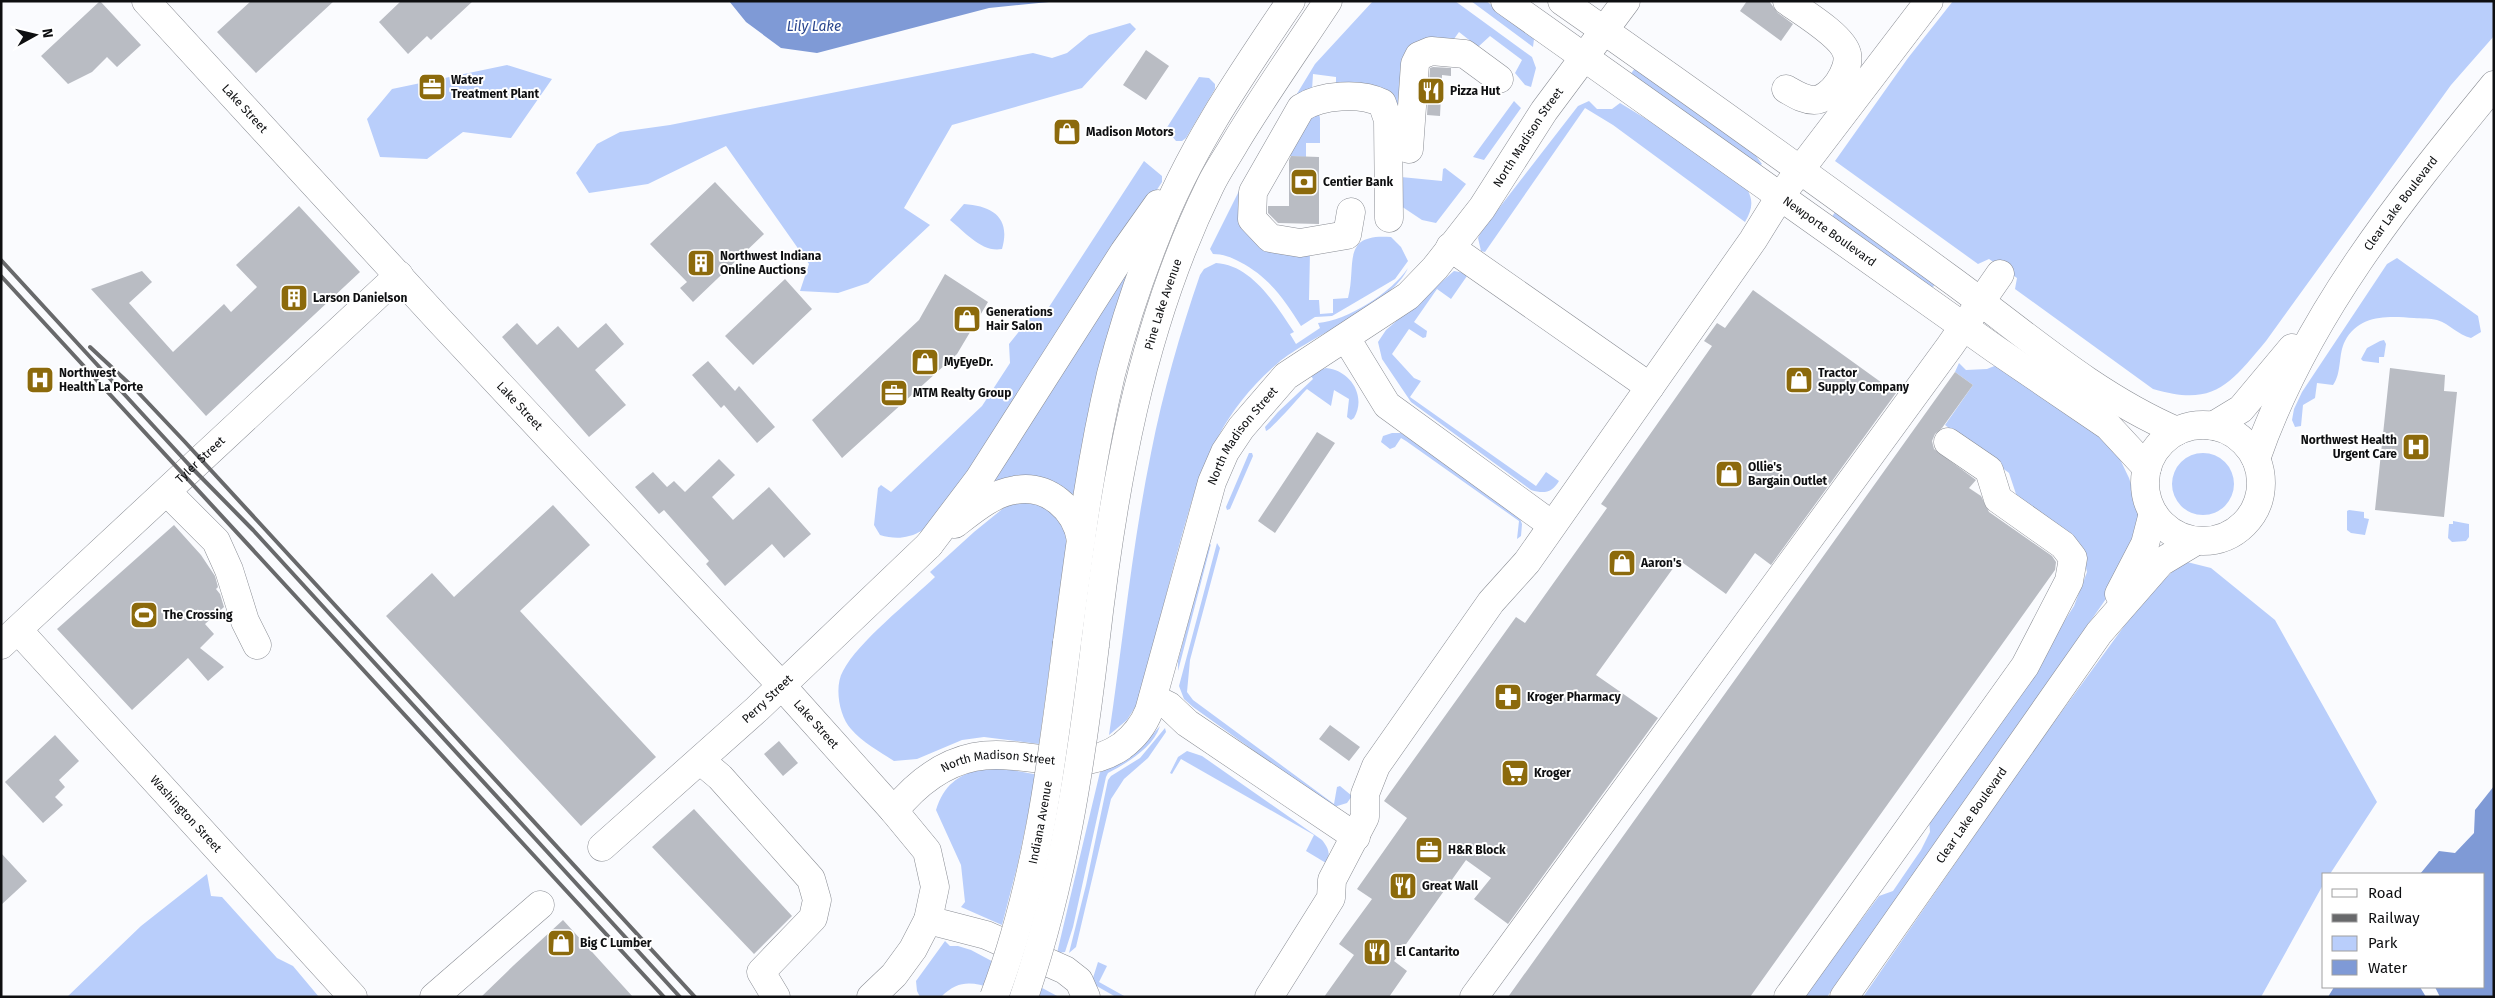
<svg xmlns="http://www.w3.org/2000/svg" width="2495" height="998" font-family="'Fira Sans',sans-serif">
	<rect width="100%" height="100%" fill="#fafbfe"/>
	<!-- green -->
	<path fill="#b9cefb" d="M1373,1h82l77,56 4,11 -5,19 -6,-2 -10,-12 7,-13 -32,-24 -12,11 -19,-15 -5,7 -44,16 -9,122 41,4 1,-12 2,-1 21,16 -30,39 -14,-3 -21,-14 -6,-96 -59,-19v-14l-23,-3 -1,16 -67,112 65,51 -1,47h10l1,14 13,-1v-14l15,-1c9,-34 -8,-65 43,-61l10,10 7,14 -13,18 -63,37 -17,1 -14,9c-17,-27 -32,-49 -61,-64 -9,-5 -17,-8 -27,-8l-3,-5 34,-68 71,-117z
		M1471,1h15l40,28 8,10 -1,8z
		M1953,1h541v35l-43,49 -185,256c-37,44 -52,66 -113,48l-138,-100 2,-11 -28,-19 -11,5 -143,-103 73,-103z
		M1130,23l6,6 -54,59 -130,37 -48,83 26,17 -62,58 -30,10 -38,-2 9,-27 -83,-118 -78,38 -59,9 -13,-20 21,-29 23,-12 50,-7 363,-72 19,5 15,-5 22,-18z
		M507,65l45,14 -41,59 -48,-6 -36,27 -47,-2 -13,-38 25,-30z
		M1636,67l117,85 9,12 -3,2 -130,-90z
		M1199,77l10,1 6,6v5l-29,49 -4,3h-6l-10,-12z
		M1514,101l7,7 -37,52 -11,-3z
		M1589,101l8,8h15l8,-6 54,33 73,53c7,12 5,21 -2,33l-132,-97 -28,-17 -100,144 -4,-1 -3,-13 4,-8 96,-124z
		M1318,111l2,7v25h-14v14l-17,-1 13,-32z
		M1144,161l18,15v6l-189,289 -49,59c-6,2 -9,5 -15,6 -9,3 -19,2 -29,-1l-6,-10 4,-37 3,-3 10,7 91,-86 28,-43 -1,-19 24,-30h15l1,-7z
		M964,204c29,2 47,14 38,45 -20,4 -37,-17 -52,-29z
		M1836,211l92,66 6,8 -2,5 -102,-71z
		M1132,258l-50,193 -8,43 -89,-2z
		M2397,258l81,58 3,16 -10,6c-13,-3 -21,-14 -34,-18 -7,-2 -15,-1 -23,-2 -25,-2 -55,-4 -69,23 -7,13 -3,32 -12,44l-16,-2 -2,15 -12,7 -2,21 -6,1 -3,-7 2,-11 8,-17 85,-128z
		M1216,263c36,2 60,42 78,69l-4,2 6,10 24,-16 -2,-5c29,-2 74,-31 90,-55 -17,38 -97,67 -130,95 -68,57 -84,127 -106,209 -11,44 -23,88 -35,132l-10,16 -18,15c14,-94 23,-189 42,-282 12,-61 29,-120 49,-178l4,-6z
		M1454,271l11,2 2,3 -16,23 -14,-10 -23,33 13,9 -1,6 -3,1 -14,-9 -17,25 22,24 7,3 -11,16 126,89 10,-14 13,9c-7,12 -15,13 -28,9l-120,-88 -29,-43 -4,-17 8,-12z
		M2380,341l4,-1 2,4 -2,13h-5v6l-16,-2 -2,-2 6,-11z
		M1959,363l7,7 21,-1 10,-4 95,63 25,25 12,25 10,30 1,17 -32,71 -281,401h-23l75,-101 14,-5 28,-41 9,-18 -1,-13 85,-119 60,-94 13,-34 -6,-23 -62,-46 -10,-30 -64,-48 28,-40 -18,-13z
		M1326,368c24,2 41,28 28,50l-3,2 -4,-3 2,-18 -15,-9 -3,16 -24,-17c-7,7 -35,40 -41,42l-1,-4 13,-15 35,-33 -3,-5z
		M1392,433h9l12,8 106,75 3,8 -1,12 -4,3 2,-18 -113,-80 -5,-3 -6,9 -5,2 -9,-7 2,-6z
		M2172 484a31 31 0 1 1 62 0a31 31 0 1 1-62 0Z
		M1249,453h3l1,3 -23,53 -3,1 -1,-3z
		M1035,500c19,11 30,17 32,39l-28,205 -55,-7 -22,3 -45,19 -23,2c-14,-9 -32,-19 -43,-32 -12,-13 -17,-43 -8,-58 15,-29 67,-70 92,-94l-5,-5 44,-40 37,-30z
		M2349,510l15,2v6l5,1 -4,16 -14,-2 -4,-3v-19z
		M2453,521l16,3v13l-3,4 -14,1 -4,-4 1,-14h4z
		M1217,543l3,5 -30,112 -3,32 6,8 141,104 3,-17 3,-1 12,10 -5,7 -13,4 -17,-11 -124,-89 -9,-8 -5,-13z
		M1211,544l-33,127v-10l30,-115z
		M2183,561l28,7 64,52 102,182 -47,72h-6v9l-63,114h-398l167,-242 111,-152z
		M1160,726c-7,22 -33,37 -52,47l-2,4 -33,150 -8,25 -8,1 43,-181 37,-20z
		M1165,728l1,4 -18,26 -24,21 -13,20 -35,148 -7,6 17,-68 22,-105 3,-4 29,-18z
		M1187,751l15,5 120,84c5,6 10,14 4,23l-20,-12 8,-16 -133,-76 -9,15 -2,-1 8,-16z
		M981,768l26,1 37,7 -10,10 -17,81 -15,58 -41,-18 4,-5 -4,-37 -25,-55c8,-25 21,-34 45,-42z
		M207,874l4,22 11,1 55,61 16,8 26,31h-252l74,-71z
		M945,941l5,5h8l13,4 88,47c-14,0 -30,1 -43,-1 -30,-7 -50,-25 -75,1h-21l-3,-6 -1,-10z
		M1098,962l9,4 -8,16 27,15h-10l-23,-13 -1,-3z"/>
	<!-- water -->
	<path fill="#7f9ad6" d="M729,1h330l-70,7 -172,45 -36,-5 -35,-26z
		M2494,786v209l-3,2h-51l-5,-10h49v-113h-64l19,-23 16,2 19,-20 1,-23z
		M2334,987h86l6,10h-98z"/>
	<!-- building -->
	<path fill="#b9bcc3" d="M100,1l41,44 -24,22 -10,-10 -15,15 -24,12 -27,-28z
		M251,1h83l-78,72 -39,-41z
		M401,1h72l-42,39 -4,-4 -19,18 -29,-32z
		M1747,1h22l9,12 15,11 -12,17 -41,-30z
		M1146,50l23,16 -23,34 -23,-15z
		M1433,67l18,1v8l-9,-1 -2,41 -13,-1 3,-47z
		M1291,156l28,1v67l-41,-1 -10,-10v-7h21v-46z
		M715,182l49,52 -71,68 -13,-14 7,-6 -37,-38z
		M299,206l61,66 -154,144 -115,-127 51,-18 10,11 -23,21 44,49 51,-48 7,8 26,-25 -21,-22z
		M945,274l43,28 -31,52 -115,104 -30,-38 107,-100z
		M785,279l27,30 -59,56 -28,-29z
		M1753,290l143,103 -125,172 -16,-12 -29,41 -47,-34 -83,115 62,43 -150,206 -34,-25 17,-21 -25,-18 -72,101 13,10 -18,26h-65l30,-42 -15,-11 33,-45 -15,-10 50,-71 -23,-17 132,-184 9,6 82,-115 -6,-4 111,-158 -8,-5 13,-18 8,5z
		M517,323l20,22 21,-19 20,22 28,-25 18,21 -29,26 31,35 -37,32 -87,-100z
		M708,361l27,30 4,-5 36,41 -18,16 -33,-38 -3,3 -29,-33z
		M2390,368l55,7 -1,16 13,1 -13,125 -69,-7z
		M1955,372l18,13 -31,43 -7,6 -3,7 2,8 42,31 -7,8 12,8 8,16 63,44 4,6 -1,8 -305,427h-242z
		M1317,432l18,11 -60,90 -17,-12z
		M719,459l16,16 -23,22 21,23 36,-33 42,47 -27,24 -12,-14 -47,42 -19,-22 3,-3 -45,-51 -5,4 -24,-27 18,-15 14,15 7,-6 11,11z
		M553,505l37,40 -70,66 136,146 -75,69 -195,-210 46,-43 22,24z
		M174,525l27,30 14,21 3,11 -2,2 4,5 4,13 -19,17 9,10 -14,14 24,19 -16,14 -20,-23 -56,52 -75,-81z
		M1330,725l30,22 -11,14 -30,-22z
		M55,735l24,26 -20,19 6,7 -10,10 8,8 -20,18 -38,-41z
		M779,741l19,22 -15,13 -19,-22z
		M694,809l98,107 -38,38 -102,-107z
		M1,853l26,28 -26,24z
		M563,920l70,77h-152l33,-32z"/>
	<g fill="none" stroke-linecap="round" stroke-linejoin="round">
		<defs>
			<g id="minor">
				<path id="s1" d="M146,1l294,320 341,364 113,126 33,40 8,36 -7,33 -15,29 -19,26 -23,22"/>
				<path id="s2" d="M1505,1l490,348 113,77 39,42"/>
				<path d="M1562,1c129,90 257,182 384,275 75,54 145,118 231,155"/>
				<path d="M1786,89c9,5 17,11 28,11 17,0 37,-30 33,-46 -4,-18 -45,-42 -60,-53"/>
				<path d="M1409,149l6,-85 4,-8 12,-5 34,3 34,25"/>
				<path d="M1351,212l-4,23 -47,8 -30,-5 -18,-19 1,-27 48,-84c20,-13 59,-16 81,-5l6,17 1,98"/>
				<path d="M1450,247l200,140"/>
				<path d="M1346,338l41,67 165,120"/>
				<circle cx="2203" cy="483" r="58"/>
				<path d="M2213,426l28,-17 51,-61"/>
				<path id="s3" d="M2256,459c49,-142 144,-259 238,-374"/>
				<path d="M167,492l49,49 13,29 16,51 12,24"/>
				<path d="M2119,594l26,-50 8,-31"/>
				<path id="s4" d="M18,630l335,367"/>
				<path id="s5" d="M1,645l398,-370"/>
				<path d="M1153,698l16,8 18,17 169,114"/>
				<path d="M701,761l19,16 91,102 6,21 -4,18 -52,54 15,25"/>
				<path id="s6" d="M894,811c21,-26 46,-47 80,-54 50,-10 102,22 148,-11 13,-10 21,-20 27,-35l63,-229 13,-30 16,-24 45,-52 122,-80 27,-28 47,-60 62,-97 82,-110"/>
				<path id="s7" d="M602,847l155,-138 172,-164"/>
				<path d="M928,920l58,15 79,35 14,11 7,16"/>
				<path d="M434,997l106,-92"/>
				<path d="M1269,997l62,-99 1,-18 33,-63v-23l11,-28 115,-164 36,-40 226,-322 28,-45 148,-194"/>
				<path d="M1474,997l476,-651 50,-72"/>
				<path d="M1788,997l237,-331 44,-85 4,-23 -10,-13 -65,-46 -9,-29 -41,-28"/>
				<path id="s8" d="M1844,997l255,-364 62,-71 35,-21"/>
			</g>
			<g id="major">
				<path d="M955,524c18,-14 38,-31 60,-34 33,-6 61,19 66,50"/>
				<path d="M929,545l50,-66 145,-227 34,-48"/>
				<path d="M1067,643c12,-90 23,-181 44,-269 12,-47 28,-95 46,-140 32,-84 84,-159 134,-233"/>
				<path id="s9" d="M1095,645c18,-157 45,-316 115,-459 7,-15 17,-29 25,-43 29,-48 62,-95 93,-142"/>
			</g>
		</defs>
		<!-- minor casing -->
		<use href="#minor" stroke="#8a8d94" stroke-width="29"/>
		<!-- major casing -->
		<use href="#major" stroke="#8a8d94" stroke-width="29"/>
		<!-- minor -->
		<use href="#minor" stroke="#fff" stroke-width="28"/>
		<!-- major -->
		<use href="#major" stroke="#fff" stroke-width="28"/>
		<!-- rail -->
		<path stroke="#68696b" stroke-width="4" d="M1,260l191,208 61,62 427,467
			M1,276l663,721
			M90,347l45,42 50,53 510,555"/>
		<defs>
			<g id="major-bridge">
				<path id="s10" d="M994,997c43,-113 58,-235 73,-354"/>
				<path d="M1024,997c39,-114 57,-233 71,-352"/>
			</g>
		</defs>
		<!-- major-bridge casing -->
		<use href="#major-bridge" stroke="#8a8d94" stroke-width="29" stroke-linecap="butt"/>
		<!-- major-bridge -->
		<use href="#major-bridge" stroke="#fff" stroke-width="28"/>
	</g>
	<!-- icons -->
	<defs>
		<symbol id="office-square" viewBox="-11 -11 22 22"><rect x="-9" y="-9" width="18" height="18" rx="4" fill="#8c6a0c" stroke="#fff"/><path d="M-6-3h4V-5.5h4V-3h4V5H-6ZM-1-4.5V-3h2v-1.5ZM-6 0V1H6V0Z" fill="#fff"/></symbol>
		<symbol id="restaurant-square" viewBox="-11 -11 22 22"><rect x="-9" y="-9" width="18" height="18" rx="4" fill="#8c6a0c" stroke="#fff"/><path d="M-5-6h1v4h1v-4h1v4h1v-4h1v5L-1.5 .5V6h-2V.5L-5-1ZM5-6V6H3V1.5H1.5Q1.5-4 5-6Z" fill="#fff"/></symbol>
		<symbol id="shop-square" viewBox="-11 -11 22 22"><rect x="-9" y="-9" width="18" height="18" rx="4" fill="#8c6a0c" stroke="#fff"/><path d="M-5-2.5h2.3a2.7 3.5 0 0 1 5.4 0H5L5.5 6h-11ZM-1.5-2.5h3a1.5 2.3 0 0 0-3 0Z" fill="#fff"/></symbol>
		<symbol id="bank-square" viewBox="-11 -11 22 22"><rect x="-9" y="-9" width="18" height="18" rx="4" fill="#8c6a0c" stroke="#fff"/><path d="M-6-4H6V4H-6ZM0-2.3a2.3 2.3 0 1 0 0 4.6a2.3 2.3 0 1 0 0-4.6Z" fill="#fff"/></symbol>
		<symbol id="building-square" viewBox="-11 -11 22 22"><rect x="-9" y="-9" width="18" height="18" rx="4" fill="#8c6a0c" stroke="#fff"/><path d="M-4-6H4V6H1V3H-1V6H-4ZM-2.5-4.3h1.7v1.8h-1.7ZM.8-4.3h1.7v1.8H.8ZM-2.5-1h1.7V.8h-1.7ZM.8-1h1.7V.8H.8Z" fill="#fff"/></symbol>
		<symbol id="hospital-square" viewBox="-11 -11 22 22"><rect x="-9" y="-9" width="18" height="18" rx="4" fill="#8c6a0c" stroke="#fff"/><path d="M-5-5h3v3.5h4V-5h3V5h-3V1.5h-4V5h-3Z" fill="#fff"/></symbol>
		<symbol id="stadium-square" viewBox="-11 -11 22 22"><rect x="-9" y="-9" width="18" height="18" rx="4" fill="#8c6a0c" stroke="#fff"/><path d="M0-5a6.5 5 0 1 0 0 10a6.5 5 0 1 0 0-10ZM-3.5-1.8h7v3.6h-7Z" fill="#fff"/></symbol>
		<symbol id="pharmacy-square" viewBox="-11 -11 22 22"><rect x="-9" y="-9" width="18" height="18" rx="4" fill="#8c6a0c" stroke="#fff"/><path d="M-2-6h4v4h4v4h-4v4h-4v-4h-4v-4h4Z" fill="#fff"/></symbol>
		<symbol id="supermarket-square" viewBox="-11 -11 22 22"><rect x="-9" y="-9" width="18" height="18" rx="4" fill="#8c6a0c" stroke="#fff"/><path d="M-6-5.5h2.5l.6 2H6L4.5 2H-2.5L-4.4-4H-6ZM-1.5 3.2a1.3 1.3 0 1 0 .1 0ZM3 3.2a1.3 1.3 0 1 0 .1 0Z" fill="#fff"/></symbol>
	</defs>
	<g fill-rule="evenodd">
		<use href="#office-square" x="416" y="71" width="32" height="32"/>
		<use href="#restaurant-square" x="1415" y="75" width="32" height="32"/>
		<use href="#shop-square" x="1051" y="116" width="32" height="32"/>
		<use href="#bank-square" x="1288" y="166" width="32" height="32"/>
		<use href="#building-square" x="685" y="247" width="32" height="32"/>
		<use href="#building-square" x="278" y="282" width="32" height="32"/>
		<use href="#shop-square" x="951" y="303" width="32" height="32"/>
		<use href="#shop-square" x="909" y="346" width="32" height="32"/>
		<use href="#hospital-square" x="24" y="364" width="32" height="32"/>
		<use href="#shop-square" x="1783" y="364" width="32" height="32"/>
		<use href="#office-square" x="878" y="377" width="32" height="32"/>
		<use href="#hospital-square" x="2400" y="431" width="32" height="32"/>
		<use href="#shop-square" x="1713" y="458" width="32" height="32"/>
		<use href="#shop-square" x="1606" y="547" width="32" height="32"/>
		<use href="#stadium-square" x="128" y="599" width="32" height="32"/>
		<use href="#pharmacy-square" x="1492" y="681" width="32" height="32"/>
		<use href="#supermarket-square" x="1499" y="757" width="32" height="32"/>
		<use href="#office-square" x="1413" y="834" width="32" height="32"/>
		<use href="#restaurant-square" x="1387" y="870" width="32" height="32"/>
		<use href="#shop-square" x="545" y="927" width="32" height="32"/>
		<use href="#restaurant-square" x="1361" y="936" width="32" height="32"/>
	</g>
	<g text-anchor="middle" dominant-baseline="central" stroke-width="4" stroke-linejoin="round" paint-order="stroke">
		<!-- poi labels -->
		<g font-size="12" font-weight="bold" fill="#0e0f11" stroke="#fff" text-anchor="start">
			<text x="451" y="80">Water<tspan x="451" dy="14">Treatment Plant</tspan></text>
			<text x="1450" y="91">Pizza Hut</text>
			<text x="1086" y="132">Madison Motors</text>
			<text x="1323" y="182">Centier Bank</text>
			<text x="720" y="256">Northwest Indiana<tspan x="720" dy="14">Online Auctions</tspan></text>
			<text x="313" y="298">Larson Danielson</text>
			<text x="986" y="312">Generations<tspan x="986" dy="14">Hair Salon</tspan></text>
			<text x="944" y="362">MyEyeDr.</text>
			<text x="59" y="373">Northwest<tspan x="59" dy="14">Health La Porte</tspan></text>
			<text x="1818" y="373">Tractor<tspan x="1818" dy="14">Supply Company</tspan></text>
			<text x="913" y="393">MTM Realty Group</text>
			<text x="2397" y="440" text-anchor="end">Northwest Health<tspan x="2397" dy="14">Urgent Care</tspan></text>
			<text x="1748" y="467">Ollie's<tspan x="1748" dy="14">Bargain Outlet</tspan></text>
			<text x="1641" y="563">Aaron's</text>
			<text x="163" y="615">The Crossing</text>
			<text x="1527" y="697">Kroger Pharmacy</text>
			<text x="1534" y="773">Kroger</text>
			<text x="1448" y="850">H&amp;R Block</text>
			<text x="1422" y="886">Great Wall</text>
			<text x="580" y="943">Big C Lumber</text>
			<text x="1396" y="952">El Cantarito</text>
		</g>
		<!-- street labels -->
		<g font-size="12" fill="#0e0f11" stroke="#fff">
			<text stroke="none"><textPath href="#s1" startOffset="146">Lake Street</textPath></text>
			<text stroke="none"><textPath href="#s6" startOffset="1008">North Madison Street</textPath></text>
			<text stroke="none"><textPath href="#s3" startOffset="295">Clear Lake Boulevard</textPath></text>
			<text stroke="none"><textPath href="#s2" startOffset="398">Newporte Boulevard</textPath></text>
			<text stroke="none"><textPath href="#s9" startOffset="348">Pine Lake Avenue</textPath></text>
			<text stroke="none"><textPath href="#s1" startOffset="551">Lake Street</textPath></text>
			<text stroke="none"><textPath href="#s6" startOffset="588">North Madison Street</textPath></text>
			<text stroke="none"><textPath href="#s5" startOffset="272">Tyler Street</textPath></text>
			<text stroke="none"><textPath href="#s7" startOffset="222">Perry Street</textPath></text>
			<text stroke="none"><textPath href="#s1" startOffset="986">Lake Street</textPath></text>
			<text stroke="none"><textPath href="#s6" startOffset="122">North Madison Street</textPath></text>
			<text stroke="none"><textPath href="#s4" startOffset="249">Washington Street</textPath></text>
			<text stroke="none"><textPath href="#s8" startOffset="222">Clear Lake Boulevard</textPath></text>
			<text stroke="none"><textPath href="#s10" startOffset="181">Indiana Avenue</textPath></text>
		</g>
		<!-- water labels -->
		<g font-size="14" font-style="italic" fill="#2a468e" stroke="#fff">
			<text x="814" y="26">Lily Lake</text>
		</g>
	</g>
	<!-- border -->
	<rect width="2495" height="998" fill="none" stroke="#0e0f11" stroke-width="5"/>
	<!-- legend -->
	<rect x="2322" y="873" width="162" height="115" fill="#ffffff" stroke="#9f9fa0"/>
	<rect x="2332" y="889" width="25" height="8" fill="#ffffff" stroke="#9f9fa0"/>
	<text x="2368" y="898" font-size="15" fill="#0e0f11">Road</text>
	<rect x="2332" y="914" width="25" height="8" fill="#68696b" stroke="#9f9fa0"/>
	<text x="2368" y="923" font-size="15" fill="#0e0f11">Railway</text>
	<rect x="2332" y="936" width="25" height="15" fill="#b9cefb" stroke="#9f9fa0"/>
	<text x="2368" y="948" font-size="15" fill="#0e0f11">Park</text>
	<rect x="2332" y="960" width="25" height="15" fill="#7f9ad6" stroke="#9f9fa0"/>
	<text x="2368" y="973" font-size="15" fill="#0e0f11">Water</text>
	<!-- north arrow -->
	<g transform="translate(35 35) rotate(82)" stroke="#ffffff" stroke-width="4" paint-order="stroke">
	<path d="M0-4L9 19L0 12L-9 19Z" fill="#0e0f11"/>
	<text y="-8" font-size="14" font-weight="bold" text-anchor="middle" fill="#0e0f11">N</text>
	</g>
</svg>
